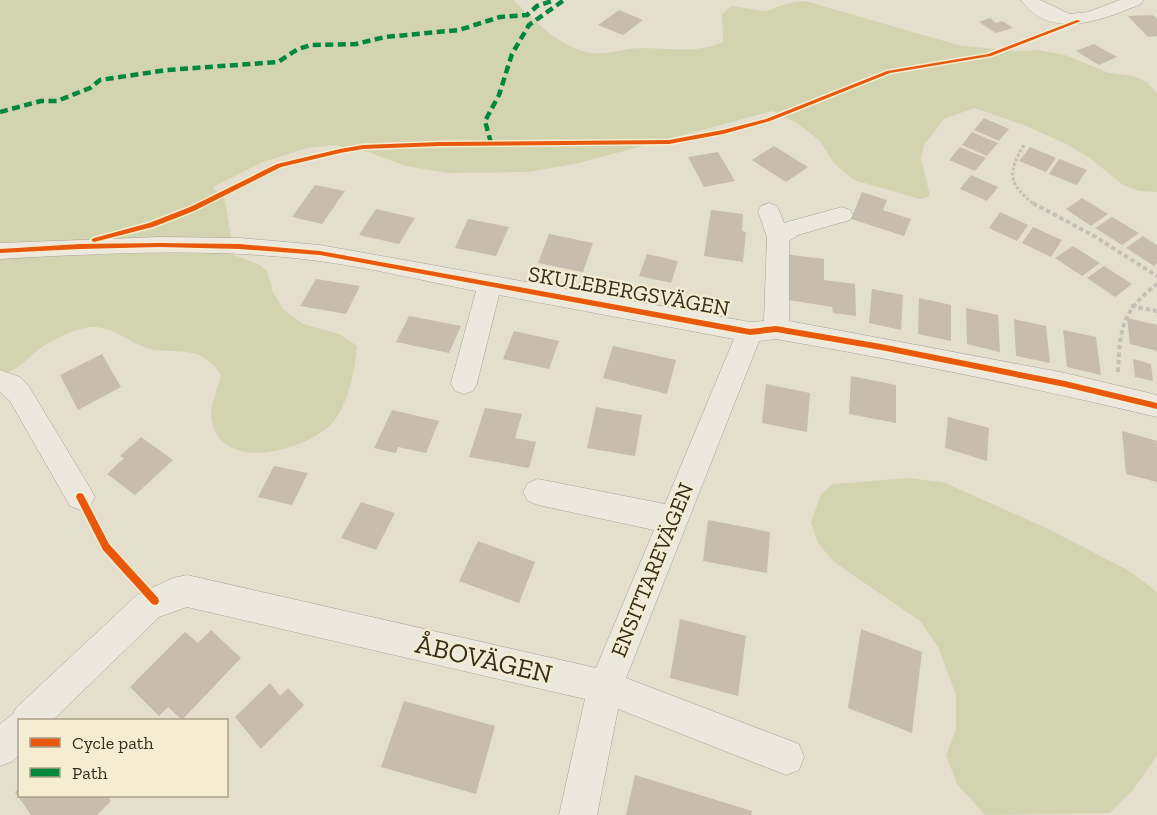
<svg xmlns="http://www.w3.org/2000/svg" width="1157" height="815" font-family="'Zilla Slab',serif">
	<rect width="100%" height="100%" fill="#e4decd"/>
	<!-- green -->
	<path fill="#d2d4af" d="M0,0h513c22,20 47,49 79,53 18,2 36,-6 55,-5 27,1 51,5 76,-6l-1,-28 9,-8 35,5 23,-8 16,-2 153,44 55,6 25,-1 27,5 44,18 24,3 14,6 10,12v98l-18,-1 -16,-6 -33,-27 -24,-14 -42,-19 -50,-17 -30,11 -20,26 -3,13 9,38 -10,3 -66,-19 -20,-17 -15,-23 -22,-17 -25,-12 -193,52 -50,9 -81,1 -42,-7 -41,-15 -32,-6 -26,3 -44,14 -50,25 12,13 9,55 24,9 9,7 6,21 10,17 20,15 37,10 17,12c-2,24 -8,55 -23,75 -26,31 -120,55 -123,-7 0,-12 8,-28 10,-40 -21,-27 -35,-21 -65,-24 -23,-2 -39,-24 -64,-23 -12,0 -36,11 -47,18 -16,10 -26,26 -45,30z
		M907,478l36,4 103,46 82,42 29,22v164l-25,35 -22,22 -125,2 -28,-31 -11,-29 10,-26v-34l-18,-48 -18,-26 -86,-59 -16,-19 -7,-20 10,-29 12,-10z"/>
	<!-- building -->
	<path fill="#c8bcae" d="M619,10l24,10 -20,15 -25,-10z
		M1153,15l4,4v17l-9,1 -20,-21z
		M990,18l6,5 6,-2 11,7 -17,5 -17,-11z
		M1094,44l23,13 -18,8 -23,-14z
		M984,118l25,11 -10,12 -25,-11z
		M972,132l26,11 -11,13 -25,-11z
		M774,146l34,21 -22,15 -34,-22z
		M960,147l26,11 -11,13 -26,-11z
		M1030,147l26,11 -10,14 -27,-11z
		M718,152l17,29 -31,6 -16,-30z
		M1059,159l28,11 -10,15 -28,-11z
		M971,175l27,12 -11,14 -27,-12z
		M315,185l30,6 -23,33 -30,-7z
		M862,192l25,8 -4,10 28,9 -7,17 -53,-17z
		M1082,198l26,16 -17,12 -25,-17z
		M376,209l39,9 -16,26 -40,-9z
		M711,210l32,4 -1,17 4,1 -3,30 -39,-6z
		M1000,212l28,13 -11,16 -28,-13z
		M1112,217l27,16 -17,12 -27,-17z
		M468,219l41,8 -13,29 -41,-8z
		M1033,227l29,13 -11,17 -29,-14z
		M549,234l44,9 -10,29 -45,-9z
		M1143,236l14,9v18l-3,3 -28,-18z
		M1073,246l27,17 -18,13 -27,-18z
		M647,254l31,7 -7,22 -32,-7z
		M784,254l40,5v21l31,4 1,32 -23,-3 -1,-6 -50,-8z
		M1104,266l28,18 -17,13 -28,-19z
		M316,279l44,7 -14,28 -46,-8z
		M872,289l31,6 -2,35 -32,-7z
		M919,298l32,7v36l-33,-7z
		M966,308l32,7 2,37 -33,-8z
		M409,316l52,10 -12,27 -53,-11z
		M1127,318l30,7v26l-27,-7z
		M1014,319l32,7 4,37 -34,-7z
		M1063,330l33,7 5,38 -34,-8z
		M514,331l45,10 -10,28 -46,-10z
		M613,346l63,14 -9,34 -64,-16z
		M102,354l19,33 -43,23 -18,-35z
		M1133,359l18,5 2,17 -18,-4z
		M851,376l45,9v38l-47,-9z
		M766,384l44,9 -3,39 -45,-9z
		M596,407l46,8 -7,41 -48,-8z
		M485,408l37,6 -7,24 21,4 -7,26 -60,-11z
		M392,410l47,11 -13,32 -28,-6 -2,6 -22,-5z
		M948,417l41,11 -2,33 -42,-13z
		M1122,431l35,10v41l-31,-8z
		M141,437l32,23 -38,35 -28,-21 17,-16 -4,-2z
		M274,466l34,7 -16,32 -34,-8z
		M361,502l34,11 -19,37 -35,-12z
		M708,520l62,12 -3,41 -64,-12z
		M478,541l57,21 -16,41 -60,-22z
		M680,619l66,17 -8,60 -68,-18z
		M861,629l61,23 -10,81 -64,-25z
		M211,630l30,28 -59,62 -14,-13 -9,9 -29,-29 55,-55 13,11z
		M270,683l10,13 8,-8 16,17 -43,44 -26,-32z
		M404,701l91,25 -19,68 -95,-27z
		M635,775l117,36 -1,4h-125z
		M20,788v8h87l4,5 -14,14h-66l-16,-23z"/>
	<g fill="none" stroke-linecap="round" stroke-linejoin="round">
		<defs>
			<path id="minor" d="M1021,0h19l30,14 18,-2 32,-12h23l-2,4c-37,15 -90,38 -120,-4z
				M769,203l8,3 7,17 58,-16 8,3 3,5 -3,5 -52,15 -9,6v80l276,52 92,22v22c-126,-30 -253,-56 -381,-78l-17,2 -133,337 173,66 5,13 -5,13 -13,5 -168,-66 -21,106h-38l26,-116 -398,-92 -28,10 -106,103h-33v34l-7,7 -13,5v-42l13,-10 3,-6 121,-113 36,-17 14,-3 409,93 58,-138 -116,-25 -10,-4 -5,-9 5,-9 10,-4 127,25 69,-165 -235,-44 -22,88 -4,8 -9,3 -9,-3 -4,-8 25,-92c-52,-10 -104,-23 -157,-30 -105,-14 -213,-8 -319,-2v-16l160,-6 80,1 80,7 430,77 14,-1 3,-84 -9,-26 3,-5z
				M0,370l20,7 8,8 62,103 5,9 -5,9 -10,4 -10,-4 -60,-105 -10,-9z"/>
		</defs>
		<!-- minor casing -->
		<use href="#minor" stroke="#a9a396" stroke-width="1"/>
		<!-- path-far1 -->
		<path stroke="#c5bfb5" stroke-width="3" stroke-dasharray="3 2" stroke-linecap="butt" d="M1024,145c-17,28 -16,39 11,60"/>
		<!-- path -->
		<path stroke="#c5bfb5" stroke-width="4" stroke-dasharray="4.5 3" stroke-linecap="butt" d="M1033,203l61,33 63,40
			M1131,306l26,5
			M1118,372c2,-43 3,-60 39,-88"/>
		<!-- minor -->
		<use href="#minor" fill="#ece8de" fill-rule="evenodd"/>
		<!-- quiet -->
		<path stroke="#00873e" stroke-width="4.5" stroke-dasharray="8 4.5" stroke-linecap="butt" d="M0,112l41,-11h16l33,-13 10,-8 67,-10 111,-8 20,-13 13,-4 45,-1 29,-7 74,-7 41,-13 27,-2 10,-9 18,-6
			M491,143l-6,-22 14,-26 13,-41 17,-29 35,-25"/>
		<defs>
			<path id="cycleway" d="M1077,20l4,1 -90,35 -101,17 -120,48 -47,13 -54,10 -229,2 -77,3 -23,4 -59,14 -87,44 -41,16 -59,15 -3,-2 3,-2 55,-15 41,-16 87,-43 63,-15 23,-4 77,-3 229,-2 54,-10 43,-11 121,-48 101,-17z
				M160,243l80,1 80,7 430,78 26,-3 105,18 184,37 92,22v6l-92,-22 -184,-37 -105,-18 -26,3 -430,-80 -80,-6 -80,-2 -80,2 -80,4v-4l80,-5z
				M80,493l3,1 26,50 49,54 1,3 -1,3 -3,1 -3,-1 -49,-54 -27,-53 1,-3z"/>
		</defs>
		<!-- cycleway casing -->
		<use href="#cycleway" stroke="#f5edd2" stroke-width="3"/>
		<!-- cycleway -->
		<use href="#cycleway" fill="#e8590c" fill-rule="evenodd"/>
	</g>
	<g text-anchor="middle" dominant-baseline="central" stroke-width="4.5" stroke-linejoin="round" paint-order="stroke">
		<!-- street labels -->
		<g font-size="22" fill="#382c1e" stroke="#f5edd2">
			<text transform="translate(629 291) rotate(10)">SKULEBERGSVÄGEN</text>
			<text transform="translate(652 570) rotate(-68)">ENSITTAREVÄGEN</text>
		</g>
		<!-- near-street labels -->
		<g font-size="27" fill="#382c1e" stroke="#f5edd2">
			<text transform="translate(484 659) rotate(13)">ÅBOVÄGEN</text>
		</g>
	</g>
	<!-- legend -->
	<rect x="18" y="719" width="210" height="78" fill="#f5edd2" stroke="#a9a08a" stroke-width="1.5"/>
	<rect x="30" y="738" width="30" height="9" fill="#e8590c" stroke="#a9a08a" stroke-width="1.5"/>
	<text x="72" y="749" font-size="18" fill="#382c1e">Cycle path</text>
	<rect x="30" y="768" width="30" height="9" fill="#00873e" stroke="#a9a08a" stroke-width="1.5"/>
	<text x="72" y="779" font-size="18" fill="#382c1e">Path</text>
</svg>
